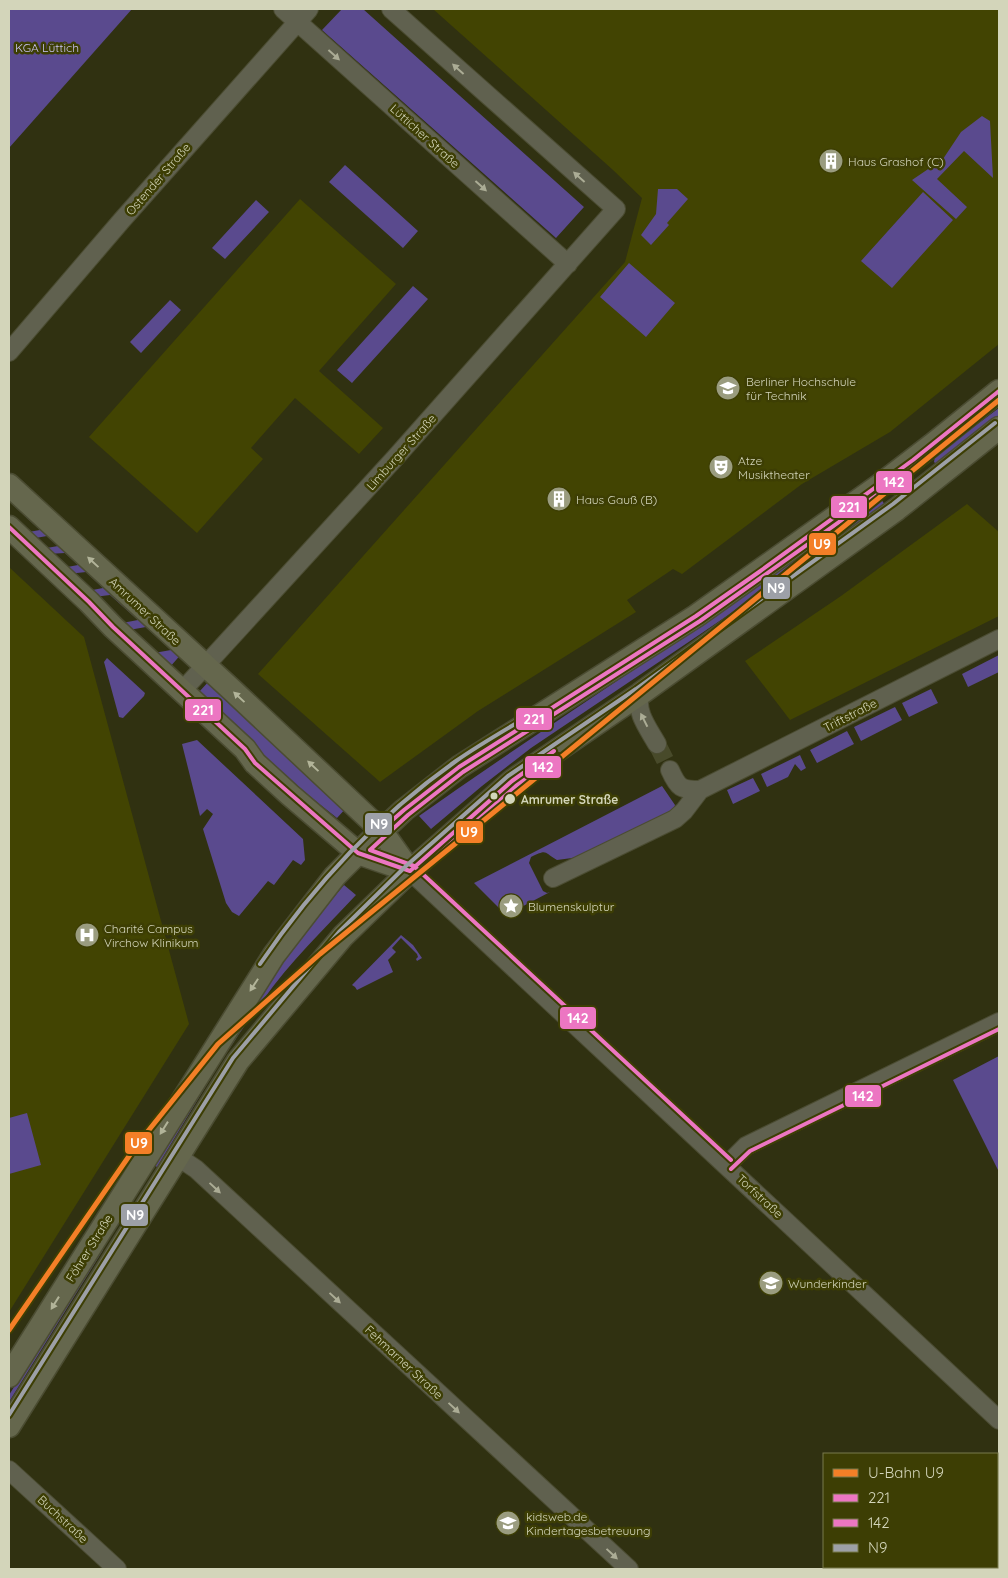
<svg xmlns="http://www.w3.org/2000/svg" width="1008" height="1578" font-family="Quicksand,sans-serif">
	<rect width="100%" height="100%" fill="#303111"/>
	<!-- built -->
	<path fill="#424402" d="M433,9h566v335l-109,88 -88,52 -120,90 -9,-5 -46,31 9,12 -158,99 -98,71 -122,-108 367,-412 17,-64 -29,-28z
		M300,199l96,85 -77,87 64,57 -24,26 -64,-56 -44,50 12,11 -66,74 -108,-96z
		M967,504l32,28v84l-209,104 -45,-59 96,-65z
		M9,567l75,70 105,387 -180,288z"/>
	<!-- green -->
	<path fill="#5a4a8e" d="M9,9h123l-123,139z
		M342,9h21l221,198 -28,31 -234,-208z
		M982,116l8,5 3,57 -29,-27 -27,28 30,28 -11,12 -44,-39 31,-21 18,-27z
		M345,165l73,66 -15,17 -74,-66z
		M658,189h19l11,10 -21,24 2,2 -18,20 -10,-10 15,-21z
		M923,192l30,28 -61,68 -31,-27z
		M256,200l13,12 -44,47 -13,-11z
		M629,263l46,40 -29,34 -46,-40z
		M413,286l15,13 -76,84 -15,-13z
		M170,300l11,10 -40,43 -11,-11z
		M999,408v9l-63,47 -2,-2 1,-6z
		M9,491l174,161 -13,15 -16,-14 17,-3 -25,-23 -17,3 -7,-7 16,-3 -28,-25 -16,2 -7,-6 16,-3 -17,-16 -18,2 -6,-6 16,-3 -13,-12 -18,1 -6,-5 17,-3 -11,-10 -17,3 -7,-6 17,-3 -31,-29z
		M881,499l4,6 -69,50 -117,80 -168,113 -49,38 -51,43 -12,-13c153,-108 311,-207 462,-317z
		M999,655v17l-31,15 -6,-13z
		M107,658l38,35 -1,3 -21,22 -4,-1 -15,-55z
		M210,680l137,127 -10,11c-49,-38 -96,-81 -138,-126z
		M931,689l7,14 -29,14 -7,-14z
		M895,707l7,13 -41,21 -7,-14z
		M847,731l7,13 -37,19 -7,-13z
		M197,740l106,99 2,21 -4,5 -8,-5 -19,25 -6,-4 -29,35 -7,-4 -6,-9 -23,-74 10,-15 -6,-5 -7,7 -18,-72z
		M800,755l6,13 -5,3 -6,-7 -7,13 -21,10 -6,-13z
		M753,778l7,13 -27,13 -6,-14z
		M662,786l13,19 -2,6 -86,45 -30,4c-14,-8 -9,-11 -26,-3l-2,6 14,28 4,2 3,-1 -44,23 -32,-32z
		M344,885l12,10c-32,34 -66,67 -93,105 -39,52 -72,112 -106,167l-3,-2 125,-197 31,-43z
		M401,935l12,10 9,13 -5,3 -1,-2 2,-2 -1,-3 -16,-16 -9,10 4,4 -8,8 5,12 -36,18 -2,-3 -3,-2z
		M999,1056v116l-46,-92z
		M27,1113l14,52 -32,9v-56z
		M101,1248l2,2 -94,152v-7z"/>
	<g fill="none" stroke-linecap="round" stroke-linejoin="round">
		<!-- minor-tunnel -->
		<path stroke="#484a2a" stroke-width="18" stroke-dasharray="18 9" stroke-linecap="butt" d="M657,744l13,26"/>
		<defs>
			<path id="minor" d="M283,9l285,255
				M9,352l113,-132 187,-211
				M182,691l213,-233 221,-249 -225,-200
				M640,694c-5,18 8,34 17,50
				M670,770c8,18 11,20 30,20
				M410,871l589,549
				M553,878l122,-59 9,-8 16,-21 299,-151
				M178,1157l18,12 433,400
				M727,1165l19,-19 253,-124
				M9,1470l108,99
				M997,1531l2,-1
				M923,1569l5,-2"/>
			<path id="major" d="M9,485l222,204 150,141 29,41
				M9,527l80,75 24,25 132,122 10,14 35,32 68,58 52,18
				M9,1376l265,-421 61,-79 23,-23 46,-43 55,-43 237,-151 184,-131 52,-40 67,-54
				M9,1426l229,-365 105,-125 67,-65 102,-90 128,-87 257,-185 102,-81"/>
		</defs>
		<!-- minor casing -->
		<use href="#minor" stroke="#4b4c32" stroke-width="20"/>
		<!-- major casing -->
		<use href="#major" stroke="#4b4c32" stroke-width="25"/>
		<!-- minor -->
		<use href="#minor" stroke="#60614f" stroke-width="18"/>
		<!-- major -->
		<use href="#major" stroke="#65674d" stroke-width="22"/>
		<defs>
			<path id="bus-1" d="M9,527l80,75 24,25 132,122 10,14 103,90 52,18
				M381,830l23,-20 55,-43 237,-151 63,-44 154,-112 86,-69
				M410,871l102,-90 42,-30"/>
			<path id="bus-2" d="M414,876l102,-90 42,-30
				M731,1160l-317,-294 -44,-16 38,-35 55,-43 237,-151 184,-131 115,-91
				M731,1169l19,-18 249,-122"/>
			<path id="bus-3" d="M260,964c53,-78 118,-148 196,-203 23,-16 47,-30 71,-44
				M9,1415l224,-357 106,-126 67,-66 102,-90 128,-87 257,-185 102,-81"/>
		</defs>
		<!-- bus-1 casing -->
		<use href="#bus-1" stroke="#3d3e04" stroke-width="8"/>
		<!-- bus-2 casing -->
		<use href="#bus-2" stroke="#3d3e04" stroke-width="8"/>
		<!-- bus-3 casing -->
		<use href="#bus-3" stroke="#3d3e04" stroke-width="8"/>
		<!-- bus-1 -->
		<use href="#bus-1" stroke="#ec76c2" stroke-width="4"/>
		<!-- bus-2 -->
		<use href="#bus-2" stroke="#ec76c2" stroke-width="4"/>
		<!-- bus-3 -->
		<use href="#bus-3" stroke="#9da0a7" stroke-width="4"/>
		<defs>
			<path id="metro-1" d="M9,1330l127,-184 82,-102 102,-90 679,-554"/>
		</defs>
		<!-- metro-1 casing -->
		<use href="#metro-1" stroke="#3d3e04" stroke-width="9"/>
		<!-- metro-1 -->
		<use href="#metro-1" stroke="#f47f27" stroke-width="5"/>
	</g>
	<!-- one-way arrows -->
	<defs><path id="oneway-solid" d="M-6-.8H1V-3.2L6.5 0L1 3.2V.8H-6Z" transform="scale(1.25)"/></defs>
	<g fill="#abac95">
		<use href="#oneway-solid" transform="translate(334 55) rotate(42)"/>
		<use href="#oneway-solid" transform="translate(458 69) rotate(-138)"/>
		<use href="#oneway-solid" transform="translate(579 177) rotate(-138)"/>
		<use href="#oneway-solid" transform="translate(481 186) rotate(42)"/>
		<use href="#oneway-solid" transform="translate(644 720) rotate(-117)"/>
		<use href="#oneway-solid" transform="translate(215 1188) rotate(43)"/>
		<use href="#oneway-solid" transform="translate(335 1298) rotate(43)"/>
		<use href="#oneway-solid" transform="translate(454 1408) rotate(43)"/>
		<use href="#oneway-solid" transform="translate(612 1554) rotate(43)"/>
	</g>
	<g fill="#b2b499">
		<use href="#oneway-solid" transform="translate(93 562) rotate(-137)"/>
		<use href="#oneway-solid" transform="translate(239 697) rotate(-137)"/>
		<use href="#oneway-solid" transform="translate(313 766) rotate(-137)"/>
		<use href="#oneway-solid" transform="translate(254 985) rotate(123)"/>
		<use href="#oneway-solid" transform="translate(164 1128) rotate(122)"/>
		<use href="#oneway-solid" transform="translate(55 1303) rotate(122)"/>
	</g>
	<!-- icons -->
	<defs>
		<symbol id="building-disc" viewBox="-11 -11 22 22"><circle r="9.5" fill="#9a9c7f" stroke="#3d3e04"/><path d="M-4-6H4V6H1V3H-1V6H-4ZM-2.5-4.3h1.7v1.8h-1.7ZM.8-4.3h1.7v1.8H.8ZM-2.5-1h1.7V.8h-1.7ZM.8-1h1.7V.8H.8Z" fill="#fff"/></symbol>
		<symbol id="university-disc" viewBox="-11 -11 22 22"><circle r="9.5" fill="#9a9c7f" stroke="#3d3e04"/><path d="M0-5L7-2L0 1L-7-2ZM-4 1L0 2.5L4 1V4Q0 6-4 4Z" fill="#fff"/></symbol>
		<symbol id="theatre-disc" viewBox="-11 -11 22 22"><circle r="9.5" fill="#9a9c7f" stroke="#3d3e04"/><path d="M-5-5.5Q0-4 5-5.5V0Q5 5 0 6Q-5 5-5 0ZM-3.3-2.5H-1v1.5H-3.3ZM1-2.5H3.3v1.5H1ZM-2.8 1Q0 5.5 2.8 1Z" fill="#fff"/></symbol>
		<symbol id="sight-disc" viewBox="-11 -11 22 22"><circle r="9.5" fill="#9a9c7f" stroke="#3d3e04"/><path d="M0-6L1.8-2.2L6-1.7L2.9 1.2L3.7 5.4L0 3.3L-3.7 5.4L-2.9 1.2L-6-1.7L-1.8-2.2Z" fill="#fff"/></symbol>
		<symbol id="hospital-disc" viewBox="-11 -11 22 22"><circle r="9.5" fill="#9a9c7f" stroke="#3d3e04"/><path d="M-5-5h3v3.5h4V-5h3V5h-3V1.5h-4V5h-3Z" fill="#fff"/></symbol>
		<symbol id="school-disc" viewBox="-11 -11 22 22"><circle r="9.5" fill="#9a9c7f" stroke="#3d3e04"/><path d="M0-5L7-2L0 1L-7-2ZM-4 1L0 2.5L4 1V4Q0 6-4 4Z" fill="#fff"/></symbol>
	</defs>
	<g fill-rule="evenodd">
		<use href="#building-disc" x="817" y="147" width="28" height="28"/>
		<use href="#university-disc" x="714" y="374" width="28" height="28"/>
		<use href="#theatre-disc" x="707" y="453" width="28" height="28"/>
		<use href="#building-disc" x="545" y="485" width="28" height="28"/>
		<use href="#sight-disc" x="497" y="892" width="28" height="28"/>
		<use href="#hospital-disc" x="73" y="921" width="28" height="28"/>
		<use href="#school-disc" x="757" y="1269" width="28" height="28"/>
		<use href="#school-disc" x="494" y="1509" width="28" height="28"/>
	</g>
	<!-- markers -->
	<g fill="#d3d5ba" stroke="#3d3e04" stroke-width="2">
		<circle cx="494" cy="796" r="4.5"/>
		<circle cx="510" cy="799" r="6"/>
	</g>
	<g text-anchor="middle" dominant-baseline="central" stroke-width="5" stroke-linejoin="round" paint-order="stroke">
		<!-- park labels -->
		<g font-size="12" fill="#cac4f4" stroke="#3d3e04">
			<text x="47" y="47">KGA Lüttich</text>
		</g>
		<!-- street labels -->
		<g font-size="12" fill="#d3d5ba" stroke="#3d3e04">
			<text transform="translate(425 136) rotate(42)">Lütticher Straße</text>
			<text transform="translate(158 179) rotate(-49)">Ostender Straße</text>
			<text transform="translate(401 452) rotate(-48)">Limburger Straße</text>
			<text transform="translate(145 611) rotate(43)">Amrumer Straße</text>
			<text transform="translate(850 715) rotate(-27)">Triftstraße</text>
			<text transform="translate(760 1196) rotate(43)">Torfstraße</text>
			<text transform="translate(89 1248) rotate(-58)">Föhrer Straße</text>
			<text transform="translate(404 1362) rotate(43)">Fehmarner Straße</text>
			<text transform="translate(63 1519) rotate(43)">Buchstraße</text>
		</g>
		<!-- poi labels -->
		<g font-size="12" fill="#d3d5ba" stroke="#3d3e04" text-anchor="start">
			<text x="848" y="161">Haus Grashof (C)</text>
			<text x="746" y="381">Berliner Hochschule<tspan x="746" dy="14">für Technik</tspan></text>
			<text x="738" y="460">Atze<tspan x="738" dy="14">Musiktheater</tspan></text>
			<text x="576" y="499">Haus Gauß (B)</text>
			<text x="528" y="906">Blumenskulptur</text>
			<text x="104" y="928">Charité Campus<tspan x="104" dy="14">Virchow Klinikum</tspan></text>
			<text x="788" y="1283">Wunderkinder</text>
			<text x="526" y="1516">kidsweb.de<tspan x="526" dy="14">Kindertagesbetreuung</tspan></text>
		</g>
		<!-- stop labels -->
		<g font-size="12" font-weight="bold" fill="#d3d5ba" stroke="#3d3e04" text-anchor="start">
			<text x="521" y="799">Amrumer Straße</text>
		</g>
	</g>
	<g stroke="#3d3e04" stroke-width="2">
		<rect x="875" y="470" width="38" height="24" rx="5" fill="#ec76c2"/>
		<rect x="830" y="495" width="38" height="24" rx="5" fill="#ec76c2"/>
		<rect x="808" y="532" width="29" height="24" rx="5" fill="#f47f27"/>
		<rect x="762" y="576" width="29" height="24" rx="5" fill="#9da0a7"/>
		<rect x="184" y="698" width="38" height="24" rx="5" fill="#ec76c2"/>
		<rect x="515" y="707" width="38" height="24" rx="5" fill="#ec76c2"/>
		<rect x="524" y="755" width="38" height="24" rx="5" fill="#ec76c2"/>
		<rect x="364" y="812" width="29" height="24" rx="5" fill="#9da0a7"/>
		<rect x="455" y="820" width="29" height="24" rx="5" fill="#f47f27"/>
		<rect x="559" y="1006" width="38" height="24" rx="5" fill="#ec76c2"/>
		<rect x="844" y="1084" width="38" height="24" rx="5" fill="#ec76c2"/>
		<rect x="124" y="1131" width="29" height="24" rx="5" fill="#f47f27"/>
		<rect x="120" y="1203" width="29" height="24" rx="5" fill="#9da0a7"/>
	</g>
	<g font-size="14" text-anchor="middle" font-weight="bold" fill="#fff">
		<text x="894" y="487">142</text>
		<text x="849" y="512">221</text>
		<text x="822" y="549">U9</text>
		<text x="776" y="593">N9</text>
		<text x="203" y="715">221</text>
		<text x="534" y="724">221</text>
		<text x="543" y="772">142</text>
		<text x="379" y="829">N9</text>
		<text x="469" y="837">U9</text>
		<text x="578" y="1023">142</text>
		<text x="863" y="1101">142</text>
		<text x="139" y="1148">U9</text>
		<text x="135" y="1220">N9</text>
	</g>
	<!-- border -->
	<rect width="1008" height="1578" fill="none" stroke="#d3d5ba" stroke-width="20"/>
	<!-- legend -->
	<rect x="823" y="1453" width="175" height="115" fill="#3d3e04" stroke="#797a4d"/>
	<rect x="833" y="1469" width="25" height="8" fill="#f47f27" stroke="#797a4d"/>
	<text x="868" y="1478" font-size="15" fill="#d3d5ba">U-Bahn U9</text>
	<rect x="833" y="1494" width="25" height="8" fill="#ec76c2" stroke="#797a4d"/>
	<text x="868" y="1503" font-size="15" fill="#d3d5ba">221</text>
	<rect x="833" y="1519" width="25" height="8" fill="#ec76c2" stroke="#797a4d"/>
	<text x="868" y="1528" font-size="15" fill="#d3d5ba">142</text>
	<rect x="833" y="1544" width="25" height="8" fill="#9da0a7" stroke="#797a4d"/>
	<text x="868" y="1553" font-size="15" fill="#d3d5ba">N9</text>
</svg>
